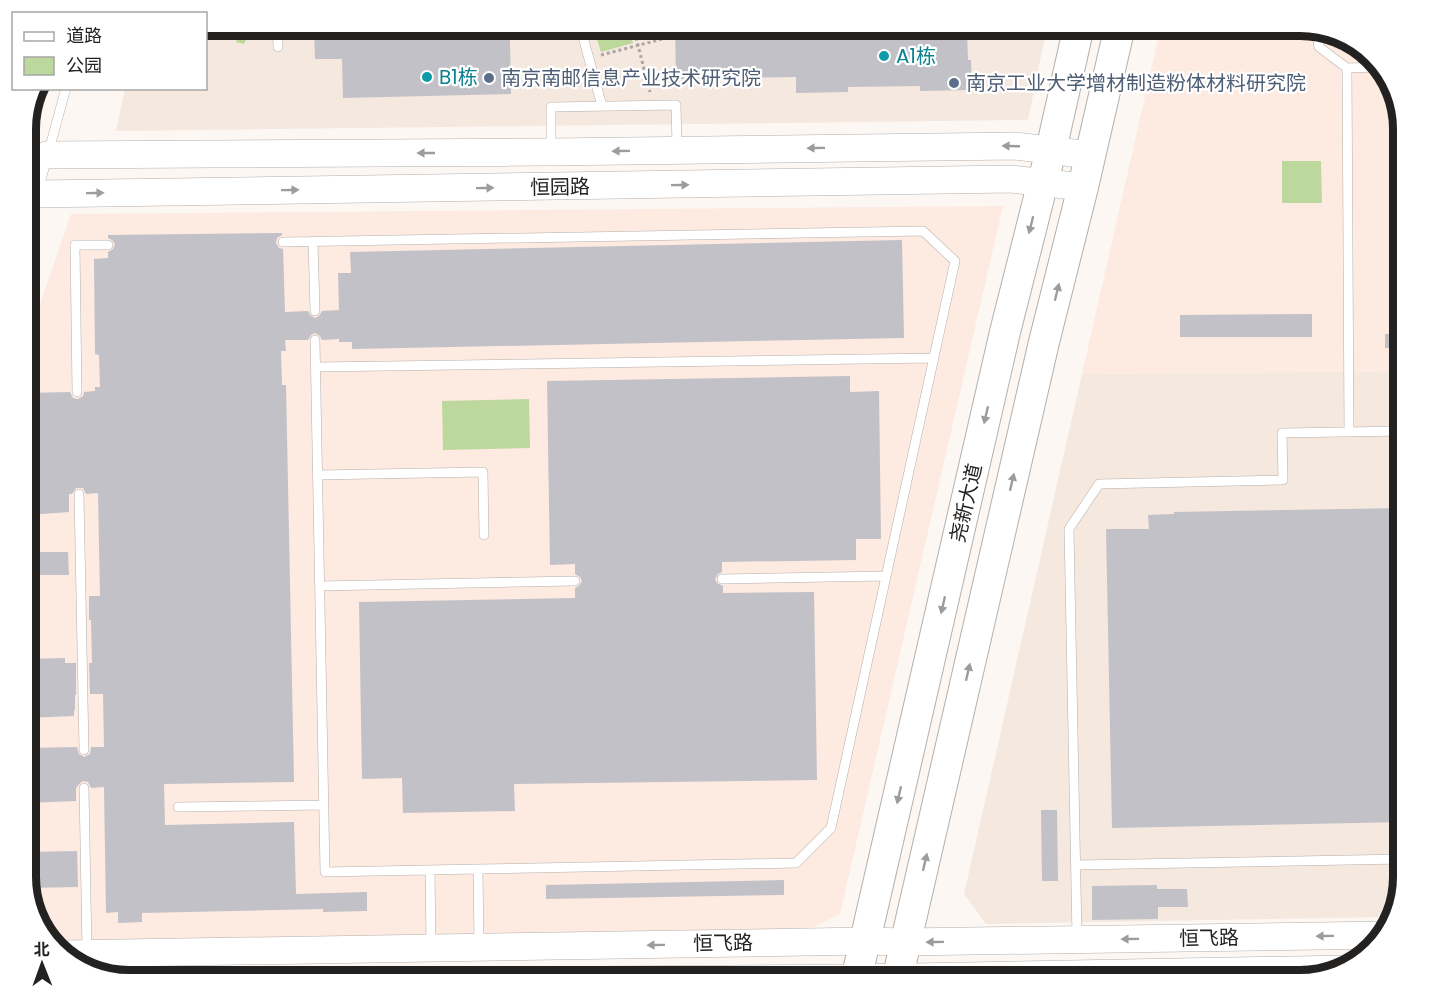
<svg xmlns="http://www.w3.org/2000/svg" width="1429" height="1006" font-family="Poppins,'Noto Sans SC',sans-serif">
	<rect width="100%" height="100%" fill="#fdf7f3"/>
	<!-- built -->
	<path fill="#f5e8df" d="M206,26h841l-19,94 -912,11 9,-42 81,-1z
		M1403,371v506l-13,40 -404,7 -22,-30 118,-520z"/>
	<!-- industrial -->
	<path fill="#fdeae1" d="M1161,26h139l63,21 30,36 10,46v242l-321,3z
		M1003,206l-163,708 -32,16 -754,15 -18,-22 -10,-40v-538l45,-131z"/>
	<!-- green -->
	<path fill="#bcd89c" d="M242,26h10l-8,18 -8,-2z
		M593,26h35l5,17 -32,9z
		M1321,161l1,42h-40v-42z
		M529,399l1,49 -87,2 -1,-49z"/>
	<!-- building -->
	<path fill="#c2c1c7" d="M314,26h182v14h14l1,54 -168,4 -1,-39h-27z
		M675,26h282v8l10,-1 1,27h3l1,30 -52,1v-5l-72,1v5l-52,1v-16l-120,2z
		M282,233v2l-5,3 -1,5 3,5 4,1 2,63 23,-1 2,4 5,3 4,-2 3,-5 17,-1 -1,-37h13l-1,-21 552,-12 2,98 -552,11v-7h-13v-3l-17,1 -2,-4 -5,-3 -4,2 -3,5h-23l1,11h-5l1,34h4l8,397 -130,2 1,41 129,-3 2,72 71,-2v19l-44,1v-3l-181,4v9l-24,1v-11l-12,1 -2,-126 -13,1 -3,-6 -5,-1 -3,2 -4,5v13l-50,2v-55l51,-1 2,7 5,3 6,-3 1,-7h13l-1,-53h-13l-1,-31h3l-1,-43h-2v-24h11l-2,-103 -12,1 -3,-6h-7l-4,6h-3v18l-41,3v-122l42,-1 3,6 5,1 5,-3 1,-4 11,-1v-4h5l-1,-32 -4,-1 -1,-95 14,-1v-6l5,-3 2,-5 -3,-4 -4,-2v-3z
		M1312,314v23h-132v-22z
		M1403,333v15h-18v-14z
		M850,376v16l29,-1 2,148h-25v21l-134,2v10l-4,2 -3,5 2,4 6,3v7l91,-1 3,188 -303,4 1,27 -112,2 -1,-35 -40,1 -3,-177 216,-4v-10l4,-2 3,-5 -2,-4 -5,-3v-10l-25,1 -3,-184z
		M1403,508v314l-291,6 -6,-299h43l-1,-14 26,-1v-2z
		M26,552h42l1,23h-43z
		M65,658v5h11v32h-1v15h-1v6l-48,2v-59z
		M1041,810h16l1,71h-16z
		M77,851l1,36 -51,1 -1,-5v-31z
		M784,880v15l-238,4v-14z
		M1157,885v4h30l1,18h-30v12l-66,1v-34z"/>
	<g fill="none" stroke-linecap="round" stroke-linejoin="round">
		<defs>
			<path id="lane" d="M277,26l1,21
				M580,26l22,80
				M1316,31l3,16 28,21 32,-1
				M1347,68l2,364
				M551,149v-42l125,-2 1,43
				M26,226l11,-32 29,-106
				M313,241l2,70
				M283,242l640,-11 32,30 -124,567 -35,35 -318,6 1,76
				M315,340l10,532 153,-3
				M316,367l618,-9
				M77,392l-2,-147h33
				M318,475l165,-3 1,63
				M79,494l5,256
				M722,579l164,-3
				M320,586l255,-5
				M84,788l3,162
				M178,807l146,-2
				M1076,865l327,-6
				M430,870l1,76
				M1077,937l-8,-408 30,-45 184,-4 -1,-47 121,-2"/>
			<path id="secondary" d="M47,155l504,-3 464,-6 75,9
				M37,194l974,-15 72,8
				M62,954l804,-13 40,1 478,-7
				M600,980l257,-2 489,-9"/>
			<path id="primary" d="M856,980l149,-648 46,-182 28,-124
				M897,980l147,-638 39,-155 37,-161"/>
		</defs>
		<!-- lane casing -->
		<use href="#lane" stroke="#b4afab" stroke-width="10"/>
		<!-- secondary casing -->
		<use href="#secondary" stroke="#b4afab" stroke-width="28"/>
		<!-- primary casing -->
		<use href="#primary" stroke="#b4afab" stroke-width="32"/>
		<!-- path -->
		<path stroke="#aba7a4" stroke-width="3" stroke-dasharray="3 3" stroke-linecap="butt" d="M633,26l17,66
			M601,55l69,-18"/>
		<!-- lane -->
		<use href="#lane" stroke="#fff" stroke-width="9"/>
		<!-- secondary -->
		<use href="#secondary" stroke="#fff" stroke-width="27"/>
		<!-- primary -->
		<use href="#primary" stroke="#fff" stroke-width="30"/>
	</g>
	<!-- one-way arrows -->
	<defs><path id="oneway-solid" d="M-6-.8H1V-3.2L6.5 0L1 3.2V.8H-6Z" transform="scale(1.5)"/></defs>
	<g fill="#9c9c9b">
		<use href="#oneway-solid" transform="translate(1011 146) rotate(-178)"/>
		<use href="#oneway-solid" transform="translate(816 148) rotate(179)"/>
		<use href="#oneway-solid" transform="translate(621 151) rotate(179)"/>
		<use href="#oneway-solid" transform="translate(426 153) rotate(180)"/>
		<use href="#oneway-solid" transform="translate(680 185) rotate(-1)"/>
		<use href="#oneway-solid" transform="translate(485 188) rotate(-1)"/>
		<use href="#oneway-solid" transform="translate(290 190) rotate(-1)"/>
		<use href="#oneway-solid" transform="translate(95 193) rotate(-1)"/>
		<use href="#oneway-solid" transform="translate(1031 225) rotate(104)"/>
		<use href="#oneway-solid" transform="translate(1057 292) rotate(-76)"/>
		<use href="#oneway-solid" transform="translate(986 415) rotate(103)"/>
		<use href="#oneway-solid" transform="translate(1012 482) rotate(-77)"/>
		<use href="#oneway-solid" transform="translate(943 605) rotate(103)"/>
		<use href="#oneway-solid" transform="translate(968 672) rotate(-77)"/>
		<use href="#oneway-solid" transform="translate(899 795) rotate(103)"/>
		<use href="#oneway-solid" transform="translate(925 862) rotate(-77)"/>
		<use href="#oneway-solid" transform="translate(1325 936) rotate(179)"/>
		<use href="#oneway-solid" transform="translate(1130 939) rotate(179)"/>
		<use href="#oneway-solid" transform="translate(935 942) rotate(179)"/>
		<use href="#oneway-solid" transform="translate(656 945) rotate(179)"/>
	</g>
	<!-- markers -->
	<g fill="#0f9aa8" stroke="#fff" stroke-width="2">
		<circle cx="884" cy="56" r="6"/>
		<circle cx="427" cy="77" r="6"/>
	</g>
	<g fill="#5c6f8a" stroke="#fff" stroke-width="2">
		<circle cx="489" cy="78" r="6"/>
		<circle cx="954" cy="83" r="6"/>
	</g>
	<g text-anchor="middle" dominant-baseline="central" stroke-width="4.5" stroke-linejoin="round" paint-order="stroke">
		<!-- culture labels -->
		<g font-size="20" fill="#0d838f" stroke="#fff" text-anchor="start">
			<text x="896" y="56">A1栋</text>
			<text x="439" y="77">B1栋</text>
		</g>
		<!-- service labels -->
		<g font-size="20" fill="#4e5e75" stroke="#fff" text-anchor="start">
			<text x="501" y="78">南京南邮信息产业技术研究院</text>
			<text x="966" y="83">南京工业大学增材制造粉体材料研究院</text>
		</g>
		<!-- street labels -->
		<g font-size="20" fill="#242221" stroke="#fff">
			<text transform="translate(560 187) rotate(-1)">恒园路</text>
			<text transform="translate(966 503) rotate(-77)">尧新大道</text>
			<text transform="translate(1209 938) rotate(-1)">恒飞路</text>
			<text transform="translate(723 943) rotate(-1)">恒飞路</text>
		</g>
	</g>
	<!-- crop -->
	<path d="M0 0H1429V1006H0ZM129 36H1300A93 93 0 0 1 1393 129V877A93 93 0 0 1 1300 970H129A93 93 0 0 1 36 877V129A93 93 0 0 1 129 36Z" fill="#fff" fill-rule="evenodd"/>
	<path fill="none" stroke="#242221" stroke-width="8" d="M129 36H1300A93 93 0 0 1 1393 129V877A93 93 0 0 1 1300 970H129A93 93 0 0 1 36 877V129A93 93 0 0 1 129 36Z"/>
	<!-- legend -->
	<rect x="12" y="12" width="195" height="78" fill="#ffffff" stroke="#a7a7a6" stroke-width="1.5"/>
	<rect x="24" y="32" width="30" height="9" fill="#ffffff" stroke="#a7a7a6" stroke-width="1.5"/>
	<text x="66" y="42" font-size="18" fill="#242221">道路</text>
	<rect x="24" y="57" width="30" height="18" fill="#bcd89c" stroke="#a7a7a6" stroke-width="1.5"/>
	<text x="66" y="72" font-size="18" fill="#242221">公园</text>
	<!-- north arrow -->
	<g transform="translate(42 964) rotate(359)" stroke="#ffffff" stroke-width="4.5" paint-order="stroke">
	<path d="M0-4.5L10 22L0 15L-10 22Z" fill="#242221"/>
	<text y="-9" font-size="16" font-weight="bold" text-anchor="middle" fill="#242221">北</text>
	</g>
</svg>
